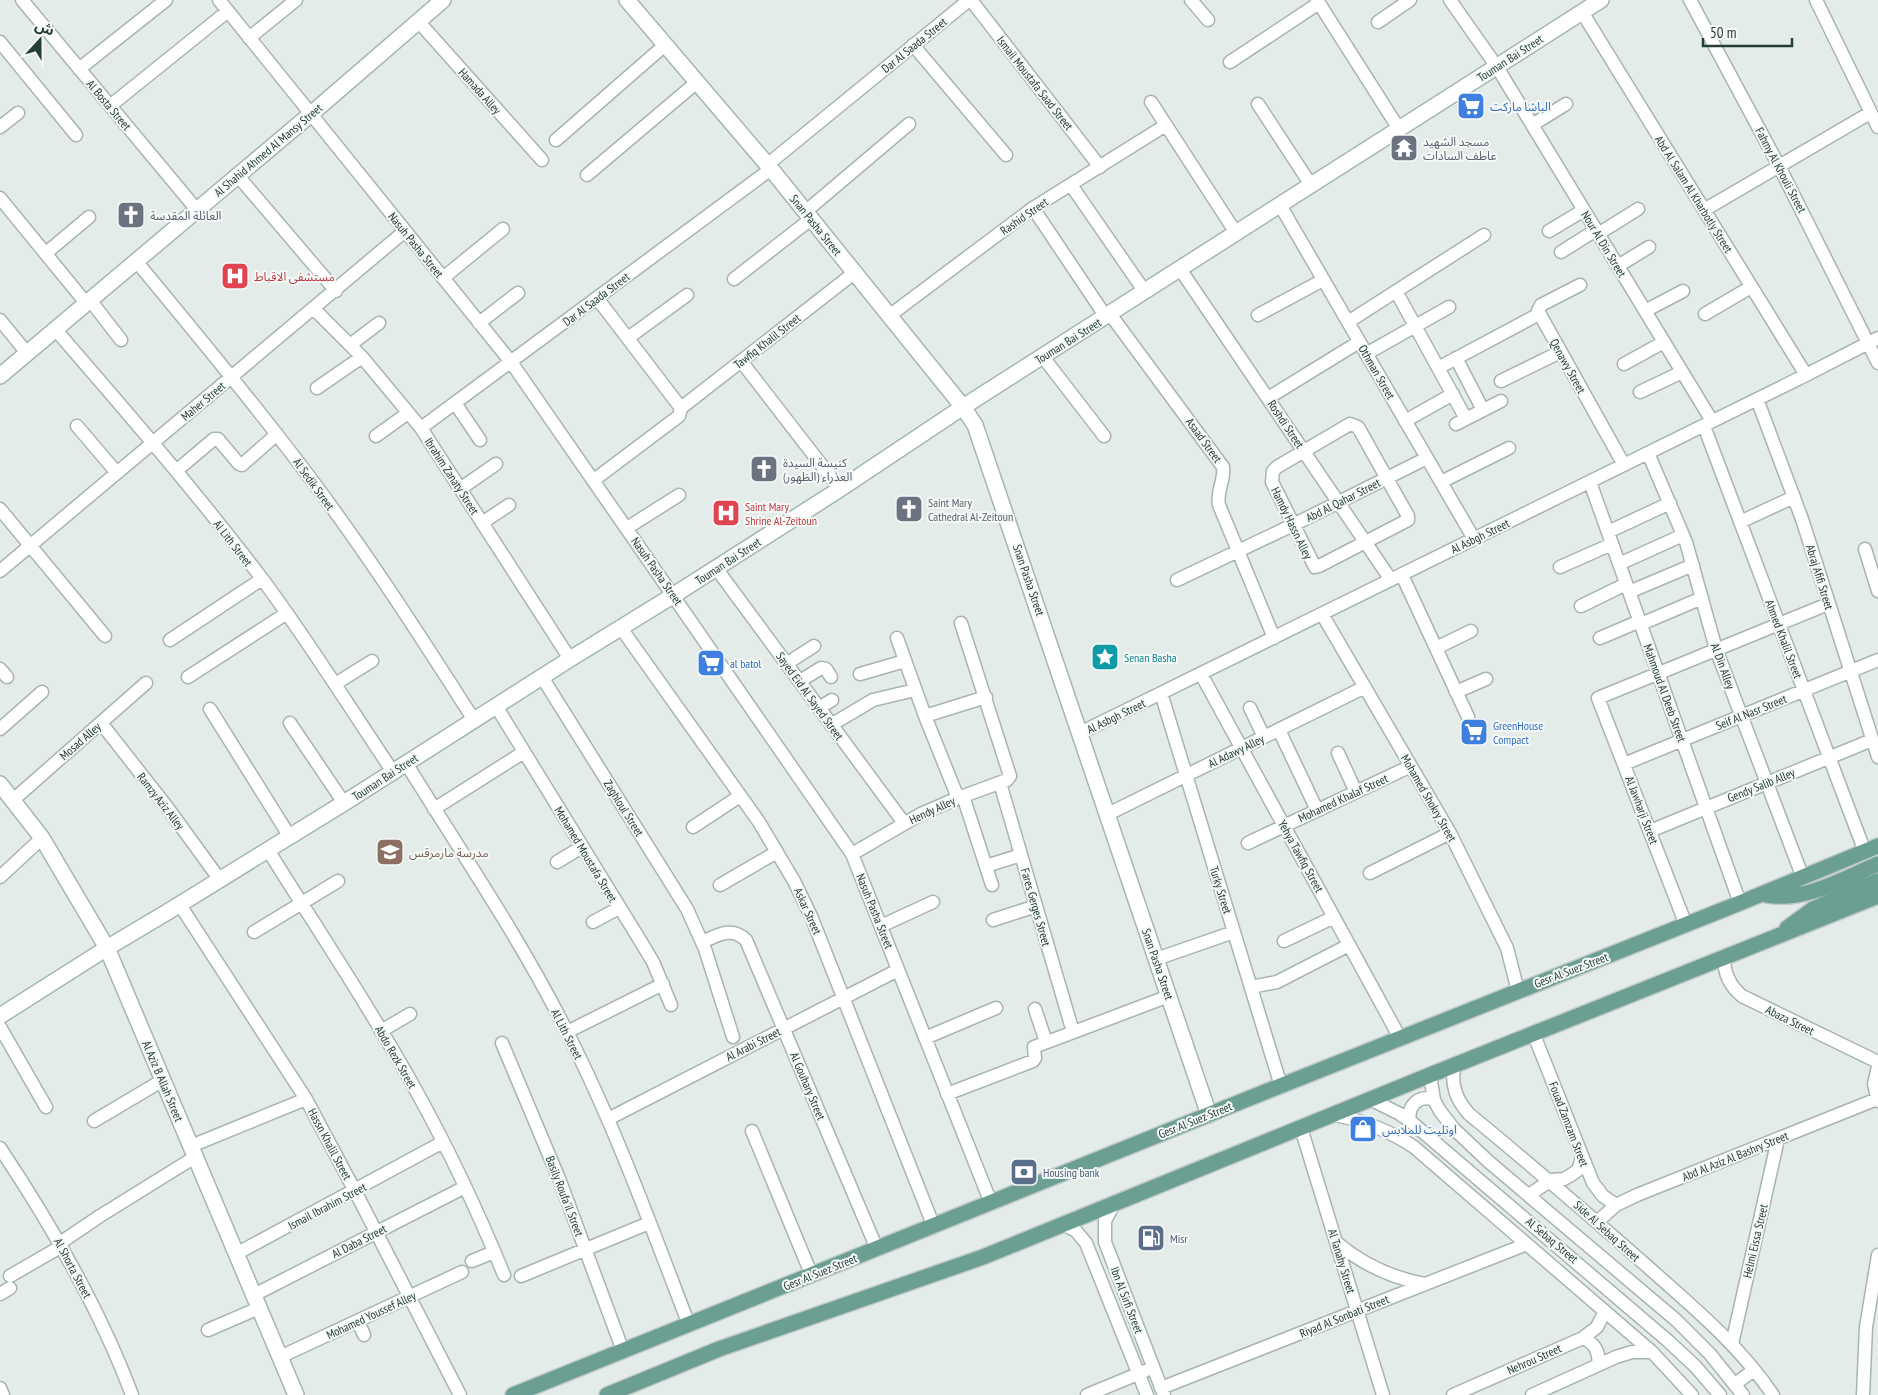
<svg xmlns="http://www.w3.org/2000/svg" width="1878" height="1395" font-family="'PT Sans Narrow','Noto Sans Arabic',sans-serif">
	<rect width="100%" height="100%" fill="#e4ece9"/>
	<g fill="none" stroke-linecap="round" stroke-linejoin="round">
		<defs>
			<path id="street" d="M22,0l175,210
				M219,0l292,362 341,492 139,349
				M971,0l129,167
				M1191,0l17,20
				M1317,0l82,129
				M1450,0l47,67 215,354
				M1690,0l89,166 99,197
				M1816,0l62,127
				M1582,12l224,363
				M418,21l124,139
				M1378,22l32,-22
				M249,38l47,-38
				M0,42l76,93
				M913,45l93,110
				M1230,62l89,-59
				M79,69l87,-69
				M1151,102l85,131
				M1258,104l53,81
				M110,106l118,-95
				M1532,125l34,-21
				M0,127l18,-14
				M556,140l109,-95
				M767,165l202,-165
				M587,175l110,-93
				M238,176l98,115
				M1071,185l74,107
				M0,198l86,105
				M1280,205l194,334
				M1033,208l73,109
				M1704,210l166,-97
				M805,212l104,-88
				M1549,231l35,-21
				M1598,234l40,-25
				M1561,252l35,-22
				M46,253l43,-36
				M136,261c54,65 108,130 159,197 65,84 122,173 179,262
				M1618,266l31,-19
				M1180,269l211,311
				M443,278l60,-49
				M734,279l77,-60
				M1580,285l-39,20 -3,6 86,154
				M1396,291l70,128
				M90,300l31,40
				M313,308l49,49 59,71 149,231
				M1645,311l38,-20
				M1110,314l113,153c2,14 -7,24 -4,38l55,133
				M1705,314l46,-27
				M1258,315l65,-35
				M889,316l144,-108 133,-83
				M0,320l27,33
				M1348,322l136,-87
				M479,323l39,-30
				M55,329c71,82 142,164 208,251 46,62 87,128 130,192
				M628,338l59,-43
				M350,345l29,-22
				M1366,354l83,-47
				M1043,357l61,79
				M1456,358l27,52
				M741,361l99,128
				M1624,364l40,-22
				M1438,368l101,-54
				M1501,381l59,-29
				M317,388l45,-31
				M1640,392l42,-20
				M1268,398l91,-56
				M1757,399l45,120 76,238
				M455,403l25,37
				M681,408l173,-135
				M1405,421l48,-27
				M1350,424l8,3 50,89v4l-89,46 -4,1 -43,-85 1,-11 4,-4z
				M1456,424l45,-23
				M77,426l40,47
				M1704,426l161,426
				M421,428l350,-259
				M376,436l32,-23
				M1648,453l38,89 30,107 87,229
				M176,471l38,-32h4l21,25 3,1 35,-31
				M594,480l85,-64 2,-8 -84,-110
				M1441,482l68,-34
				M1590,482l150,421
				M460,489l36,-25
				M0,509l105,127
				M1740,522l54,-25
				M482,523l27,-18
				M627,528l52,-33
				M1608,532l62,-29
				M1865,549l13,42
				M1619,564l64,-29
				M1560,567l52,-23
				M716,568l188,255
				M0,571l405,-340
				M1402,575l66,142
				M1177,580l116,-55 134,-67
				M1629,592l64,-27
				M1581,606l45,-22
				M1322,614l128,219 57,115 11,43
				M1641,624l61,-26
				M621,628l138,194 35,59 17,35 123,311
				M897,638l28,78 33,82
				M1600,638l40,-17
				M170,640l92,-61
				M1436,648l35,-17
				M786,664l28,-18
				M0,669l7,8
				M860,674l45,-13
				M1201,674l199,364
				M188,677l99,-64
				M542,677l145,232 18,40 28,88
				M800,681l21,-13 5,1 5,8
				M335,684l37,-23
				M1456,692l30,-13
				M1161,693l120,393
				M496,706l145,236 12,20 18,43
				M819,708l13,-8
				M1250,708l14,29
				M210,709l80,128
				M925,716l61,-19
				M101,723l66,84 53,73
				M290,723l54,80
				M831,725l42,-25 42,-10
				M0,729l42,-37
				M1279,730l38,80
				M1080,733l726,-358 72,-37
				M1338,753l18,39
				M406,763c55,89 114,175 161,269 48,94 84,194 122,293
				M1624,764l254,-104
				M1000,783l73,249
				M963,796l29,89
				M13,800l133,-117
				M434,809l90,-57
				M1108,814l257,-127
				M693,827l47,-31
				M1650,831l222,-91
				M1248,843l163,-77
				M268,850c51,82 105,162 151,246 32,58 60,118 85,179
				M852,854l69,-40 37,-16 49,-18 3,-4 -49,-153
				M557,862l25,-15
				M986,866l35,-11
				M1370,873l80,-40
				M0,877l42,-39
				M720,885l57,-33
				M180,905l126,194 49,92 105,204
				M993,920l43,-14
				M593,922l26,-14
				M1686,925l-88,-227 230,-94
				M881,926l52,-24
				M254,932l84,-51
				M1284,941l50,-24
				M702,942c16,-7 30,-16 44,-2l131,309
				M1724,958c0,16 6,28 18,38l136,66
				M1156,959l78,-27
				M1251,987l26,-5 72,-37
				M1035,1009l11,33
				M0,1027l46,80
				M381,1031l29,-17
				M567,1032l96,-48
				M1534,1035l59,148 10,13 13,9
				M925,1038l71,-30
				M502,1043l58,138 63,170
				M1454,1066c-3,20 2,33 15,48 61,50 120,101 179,153 45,40 91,78 125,128
				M1878,1067l-4,17 4,17
				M1430,1075l4,25 6,11 14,18 35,33 187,158 34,34 33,41
				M947,1094l86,-33 2,-3 -1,-11 135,-51
				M1372,1100l28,14 10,7 257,219 28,26 25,29
				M1335,1115c29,6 54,15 79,32l238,205 40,43
				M608,1119l290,-149
				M94,1121l69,-41
				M1410,1121c-3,-15 9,-27 24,-21
				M1301,1128l82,267
				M752,1131l60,145
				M191,1146l115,-47
				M0,1148c52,78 99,159 132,247
				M1529,1195l22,-15 13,-1 7,-4 7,-5 4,-12
				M1114,1204l-9,17v21l59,153
				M1597,1222l19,-17 21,-10 240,-96
				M1063,1224l13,7 10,12 61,152
				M1336,1242c26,22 56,36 89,42
				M60,1243l40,-27 95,-59
				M236,1254l207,-112
				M472,1261l22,-9
				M10,1276l52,-30
				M521,1276l128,-53
				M0,1294l10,-6
				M254,1295l211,-108
				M358,1321l6,14
				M208,1330l51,-22
				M1583,1338c12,5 17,15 15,27
				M1732,1344l46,-205
				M280,1357l182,-85
				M1735,1384l19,-14
				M0,1388l3,7
				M1161,1388l366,-144
				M1087,1395l58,-24
				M1453,1395l130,-57 14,-11 8,-16
				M1532,1395l84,-38 16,-5h20
				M1863,1395l3,-68 12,-72"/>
			<path id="secondary" d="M627,0l144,169 192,238 12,18 234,690
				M0,376l311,-262 132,-114
				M0,784l42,54 65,110 189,447
				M0,1016l107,-68 62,-37 175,-108 226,-144 104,-64 166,-106 123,-82 638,-407"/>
			<path id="primary" d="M1766,895c39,7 77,-16 112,-31
				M1787,928l26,-19 65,-28
				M513,1395l732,-295 495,-197 138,-57
				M607,1395l112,-46 264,-92 447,-182 448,-179"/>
		</defs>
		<!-- street casing -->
		<use href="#street" stroke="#a7b4b0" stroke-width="15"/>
		<!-- secondary casing -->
		<use href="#secondary" stroke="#a3b7b1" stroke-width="18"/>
		<!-- primary casing -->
		<use href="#primary" stroke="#c2c9c7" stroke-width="18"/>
		<!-- street -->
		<use href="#street" stroke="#fff" stroke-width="12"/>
		<!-- secondary -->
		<use href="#secondary" stroke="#fff" stroke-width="15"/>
		<!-- primary -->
		<use href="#primary" stroke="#6b9f94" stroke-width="15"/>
	</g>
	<!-- icons -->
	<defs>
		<symbol id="supermarket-square" viewBox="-11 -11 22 22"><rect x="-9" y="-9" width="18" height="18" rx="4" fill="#3f7fe0" stroke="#f4f9f7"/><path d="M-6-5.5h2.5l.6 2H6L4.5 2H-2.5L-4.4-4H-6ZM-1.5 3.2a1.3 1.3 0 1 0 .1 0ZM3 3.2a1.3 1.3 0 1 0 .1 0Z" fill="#fff"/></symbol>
		<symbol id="temple-square" viewBox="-11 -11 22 22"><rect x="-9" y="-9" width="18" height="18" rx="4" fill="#6b7280" stroke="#f4f9f7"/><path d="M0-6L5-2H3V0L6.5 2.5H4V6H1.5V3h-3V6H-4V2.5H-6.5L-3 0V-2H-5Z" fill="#fff"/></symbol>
		<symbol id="church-square" viewBox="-11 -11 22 22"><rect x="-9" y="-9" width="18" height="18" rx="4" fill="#6b7280" stroke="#f4f9f7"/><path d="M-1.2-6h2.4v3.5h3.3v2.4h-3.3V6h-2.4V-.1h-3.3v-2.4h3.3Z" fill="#fff"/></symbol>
		<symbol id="hospital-square" viewBox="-11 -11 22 22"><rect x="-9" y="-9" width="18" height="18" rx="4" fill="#e0444e" stroke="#f4f9f7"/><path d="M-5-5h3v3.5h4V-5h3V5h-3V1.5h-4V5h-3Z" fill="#fff"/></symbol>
		<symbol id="sight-square" viewBox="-11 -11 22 22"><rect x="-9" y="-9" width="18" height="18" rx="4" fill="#0f9aa8" stroke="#f4f9f7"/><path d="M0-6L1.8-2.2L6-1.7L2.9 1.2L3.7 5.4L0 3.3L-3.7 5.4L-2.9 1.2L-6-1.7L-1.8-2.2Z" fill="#fff"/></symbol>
		<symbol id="school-square" viewBox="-11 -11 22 22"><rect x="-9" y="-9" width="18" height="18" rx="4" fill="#8d6e63" stroke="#f4f9f7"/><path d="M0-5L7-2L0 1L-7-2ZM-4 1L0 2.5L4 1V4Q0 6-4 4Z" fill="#fff"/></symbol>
		<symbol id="shop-square" viewBox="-11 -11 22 22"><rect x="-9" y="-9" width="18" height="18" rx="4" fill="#3f7fe0" stroke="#f4f9f7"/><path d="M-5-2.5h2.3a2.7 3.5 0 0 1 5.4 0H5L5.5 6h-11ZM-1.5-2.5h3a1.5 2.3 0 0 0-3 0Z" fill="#fff"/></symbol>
		<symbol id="bank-square" viewBox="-11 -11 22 22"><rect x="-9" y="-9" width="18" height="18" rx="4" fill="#5c6f8a" stroke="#f4f9f7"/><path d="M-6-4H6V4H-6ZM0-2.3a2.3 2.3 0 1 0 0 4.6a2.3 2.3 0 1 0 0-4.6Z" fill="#fff"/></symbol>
		<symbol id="fuel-square" viewBox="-11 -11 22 22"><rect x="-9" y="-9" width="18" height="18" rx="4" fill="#5c6f8a" stroke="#f4f9f7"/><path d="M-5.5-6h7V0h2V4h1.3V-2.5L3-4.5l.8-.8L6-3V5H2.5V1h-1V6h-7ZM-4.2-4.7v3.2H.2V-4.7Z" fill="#fff"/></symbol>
	</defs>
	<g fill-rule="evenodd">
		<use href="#supermarket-square" x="1455" y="90" width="32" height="32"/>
		<use href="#temple-square" x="1388" y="132" width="32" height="32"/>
		<use href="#church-square" x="115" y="199" width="32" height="32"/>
		<use href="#hospital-square" x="219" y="260" width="32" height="32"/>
		<use href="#church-square" x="748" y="453" width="32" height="32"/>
		<use href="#church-square" x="893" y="493" width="32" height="32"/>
		<use href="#hospital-square" x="710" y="497" width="32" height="32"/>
		<use href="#sight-square" x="1089" y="641" width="32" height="32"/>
		<use href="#supermarket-square" x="695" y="647" width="32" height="32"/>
		<use href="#supermarket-square" x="1458" y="716" width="32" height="32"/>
		<use href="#school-square" x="374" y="836" width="32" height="32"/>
		<use href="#shop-square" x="1347" y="1113" width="32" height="32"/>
		<use href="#bank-square" x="1008" y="1156" width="32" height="32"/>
		<use href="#fuel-square" x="1135" y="1222" width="32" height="32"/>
	</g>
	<g text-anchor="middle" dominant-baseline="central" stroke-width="4" stroke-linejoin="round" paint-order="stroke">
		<!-- street labels -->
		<g font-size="12" fill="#243d37" stroke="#f4f9f7">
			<text transform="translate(914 45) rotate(-39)">Dar Al Saada Street</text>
			<text transform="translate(1510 58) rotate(-33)">Touman Bai Street</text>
			<text transform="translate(1035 83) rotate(52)">Ismail Moustafa Saad Street</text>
			<text transform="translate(480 91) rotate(48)">Hamada Alley</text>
			<text transform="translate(109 105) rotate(50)">Al Bosta Street</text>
			<text transform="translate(268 150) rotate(-40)">Al Shahid Ahmed Al Mansy Street</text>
			<text transform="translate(1781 170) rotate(62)">Fahmy Al Khouli Street</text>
			<text transform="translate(1694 194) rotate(58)">Abd Al Salam Al Kharbotly Street</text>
			<text transform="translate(1024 216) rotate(-35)">Rashid Street</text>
			<text transform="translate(816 225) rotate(51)">Snan Pasha Street</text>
			<text transform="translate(1604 244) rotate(59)">Nour Al Din Street</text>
			<text transform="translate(416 245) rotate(51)">Nasuh Pasha Street</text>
			<text transform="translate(596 299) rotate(-37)">Dar Al Saada Street</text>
			<text transform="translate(767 341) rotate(-38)">Tawfiq Khalil Street</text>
			<text transform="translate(1068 341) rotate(-32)">Touman Bai Street</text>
			<text transform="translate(1568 366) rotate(61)">Qenawy Street</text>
			<text transform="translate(1377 372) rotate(60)">Othman Street</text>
			<text transform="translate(203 401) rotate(-40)">Maher Street</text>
			<text transform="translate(1286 424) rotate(56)">Roshdi Street</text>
			<text transform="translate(1204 440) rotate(54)">Asaad Street</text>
			<text transform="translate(452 476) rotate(57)">Ibrahim Zanaty Street</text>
			<text transform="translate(314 484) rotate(54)">Al Sedik Street</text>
			<text transform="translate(1343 500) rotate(-27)">Abd Al Qahar Street</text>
			<text transform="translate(1292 523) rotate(64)">Hamdy Hassn Alley</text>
			<text transform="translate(1480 536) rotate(-26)">Al Asbgh Street</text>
			<text transform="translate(233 543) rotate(52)">Al Lith Street</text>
			<text transform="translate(728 561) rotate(-33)">Touman Bai Street</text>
			<text transform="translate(657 571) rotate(55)">Nasuh Pasha Street</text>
			<text transform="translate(1820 577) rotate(73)">Abraj Afifi Street</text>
			<text transform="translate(1029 580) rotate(71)">Snan Pasha Street</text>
			<text transform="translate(1784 639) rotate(69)">Ahmed Khalil Street</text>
			<text transform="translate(1723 666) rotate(70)">Al Din Alley</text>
			<text transform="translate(1665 693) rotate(70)">Mahmoud Al Deeb Street</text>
			<text transform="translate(810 696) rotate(54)">Sayed Eid Al Sayed Street</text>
			<text transform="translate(1751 712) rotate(-22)">Seif Al Nasr Street</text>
			<text transform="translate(1116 716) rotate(-26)">Al Asbgh Street</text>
			<text transform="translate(80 741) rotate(-41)">Mosad Alley</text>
			<text transform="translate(1236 751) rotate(-26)">Al Adawy Alley</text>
			<text transform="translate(385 777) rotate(-33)">Touman Bai Street</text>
			<text transform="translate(1761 785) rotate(-22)">Gendy Salib Alley</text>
			<text transform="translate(1343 798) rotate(-25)">Mohamed Khalaf Street</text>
			<text transform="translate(1429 798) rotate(60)">Mohamed Shokry Street</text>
			<text transform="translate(161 801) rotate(52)">Ramzy Aziz Alley</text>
			<text transform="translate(624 808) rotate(58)">Zaghloul Street</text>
			<text transform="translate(932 810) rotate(-25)">Hendy Alley</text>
			<text transform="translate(1642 810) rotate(69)">Al Jawharji Street</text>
			<text transform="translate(586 854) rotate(59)">Mohamed Moustafa Street</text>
			<text transform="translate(1301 856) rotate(61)">Yehya Tawfiq Street</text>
			<text transform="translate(1221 890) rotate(73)">Turky Street</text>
			<text transform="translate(1036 907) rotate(74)">Fares Gerges Street</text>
			<text transform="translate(808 911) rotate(66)">Askar Street</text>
			<text transform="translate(875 911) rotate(68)">Nasuh Pasha Street</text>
			<text transform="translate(1158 964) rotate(71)">Snan Pasha Street</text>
			<text transform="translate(1571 970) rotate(-21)">Gesr Al Suez Street</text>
			<text transform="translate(1790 1020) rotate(26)">Abaza Street</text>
			<text transform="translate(567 1034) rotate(63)">Al Lith Street</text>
			<text transform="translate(753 1044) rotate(-27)">Al Arabi Street</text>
			<text transform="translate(396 1057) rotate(60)">Abdo Rezk Street</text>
			<text transform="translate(163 1081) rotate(67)">Al Aziz B Allah Street</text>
			<text transform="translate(808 1086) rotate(67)">Al Gouhary Street</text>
			<text transform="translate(1195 1120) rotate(-22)">Gesr Al Suez Street</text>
			<text transform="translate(1569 1124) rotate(69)">Fouad Zamzam Street</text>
			<text transform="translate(330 1144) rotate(62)">Hassn Khalil Street</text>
			<text transform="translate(1735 1156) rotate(-22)">Abd Al Aziz Al Bashry Street</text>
			<text transform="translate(565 1196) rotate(69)">Basily Roufa'il Street</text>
			<text transform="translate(327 1206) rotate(-28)">Ismail Ibrahim Street</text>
			<text transform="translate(1607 1231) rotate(42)">Side Al Sebaq Street</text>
			<text transform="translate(1552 1240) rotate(40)">Al Sebaq Street</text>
			<text transform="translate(359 1241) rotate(-27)">Al Daba Street</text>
			<text transform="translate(1755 1241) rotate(-77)">Helmi Eissa Street</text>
			<text transform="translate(1342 1261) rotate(73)">Al Tanahy Street</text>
			<text transform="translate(73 1268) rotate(62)">Al Shorta Street</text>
			<text transform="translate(820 1272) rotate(-22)">Gesr Al Suez Street</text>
			<text transform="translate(1127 1300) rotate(69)">Ibn Al Sirfi Street</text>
			<text transform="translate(371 1315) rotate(-25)">Mohamed Youssef Alley</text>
			<text transform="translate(1344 1316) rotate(-22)">Riyad Al Sonbati Street</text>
			<text transform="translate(1534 1359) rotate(-24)">Nehrou Street</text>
		</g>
		<!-- shop labels -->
		<g font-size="12" fill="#366cbe" stroke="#f4f9f7" text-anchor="start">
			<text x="1490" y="106">الباشا ماركت</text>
			<text x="730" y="663">al batol</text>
			<text x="1493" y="725">GreenHouse<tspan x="1493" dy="14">Compact</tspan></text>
			<text x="1382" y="1129">اوتليت للملابس</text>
		</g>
		<!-- worship labels -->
		<g font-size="12" fill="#5b616d" stroke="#f4f9f7" text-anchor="start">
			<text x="1423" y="141">مسجد الشهيد<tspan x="1423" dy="14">عاطف السادات</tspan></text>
			<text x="150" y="215">العائلة المقدسة</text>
			<text x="783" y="462">كنيسة السيدة<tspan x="783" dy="14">العذراء (الظهور)</tspan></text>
			<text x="928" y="502">Saint Mary<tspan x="928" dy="14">Cathedral Al-Zeitoun</tspan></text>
		</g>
		<!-- health labels -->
		<g font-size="12" fill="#be3a42" stroke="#f4f9f7" text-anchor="start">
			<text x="254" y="276">مستشفى الاقباط</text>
			<text x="745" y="506">Saint Mary<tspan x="745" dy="14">Shrine Al-Zeitoun</tspan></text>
		</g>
		<!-- culture labels -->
		<g font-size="12" fill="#0d838f" stroke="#f4f9f7" text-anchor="start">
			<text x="1124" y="657">Senan Basha</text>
		</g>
		<!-- education labels -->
		<g font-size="12" fill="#785e54" stroke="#f4f9f7" text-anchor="start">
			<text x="409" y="852">مدرسة مارمرقس</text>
		</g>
		<!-- service labels -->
		<g font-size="12" fill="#4e5e75" stroke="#f4f9f7" text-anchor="start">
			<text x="1043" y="1172">Housing bank</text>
			<text x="1170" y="1238">Misr</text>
		</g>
	</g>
	<!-- north arrow -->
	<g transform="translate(40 40) rotate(21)" stroke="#f4f9f7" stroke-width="4" paint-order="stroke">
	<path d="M0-4L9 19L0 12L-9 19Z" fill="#243d37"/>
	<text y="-8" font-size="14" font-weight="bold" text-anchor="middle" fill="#243d37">ش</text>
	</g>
	<!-- scale -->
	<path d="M1703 38v8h89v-8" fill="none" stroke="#243d37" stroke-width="2.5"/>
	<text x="1710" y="38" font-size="15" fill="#243d37" stroke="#f4f9f7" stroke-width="4" paint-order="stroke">50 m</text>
</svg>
